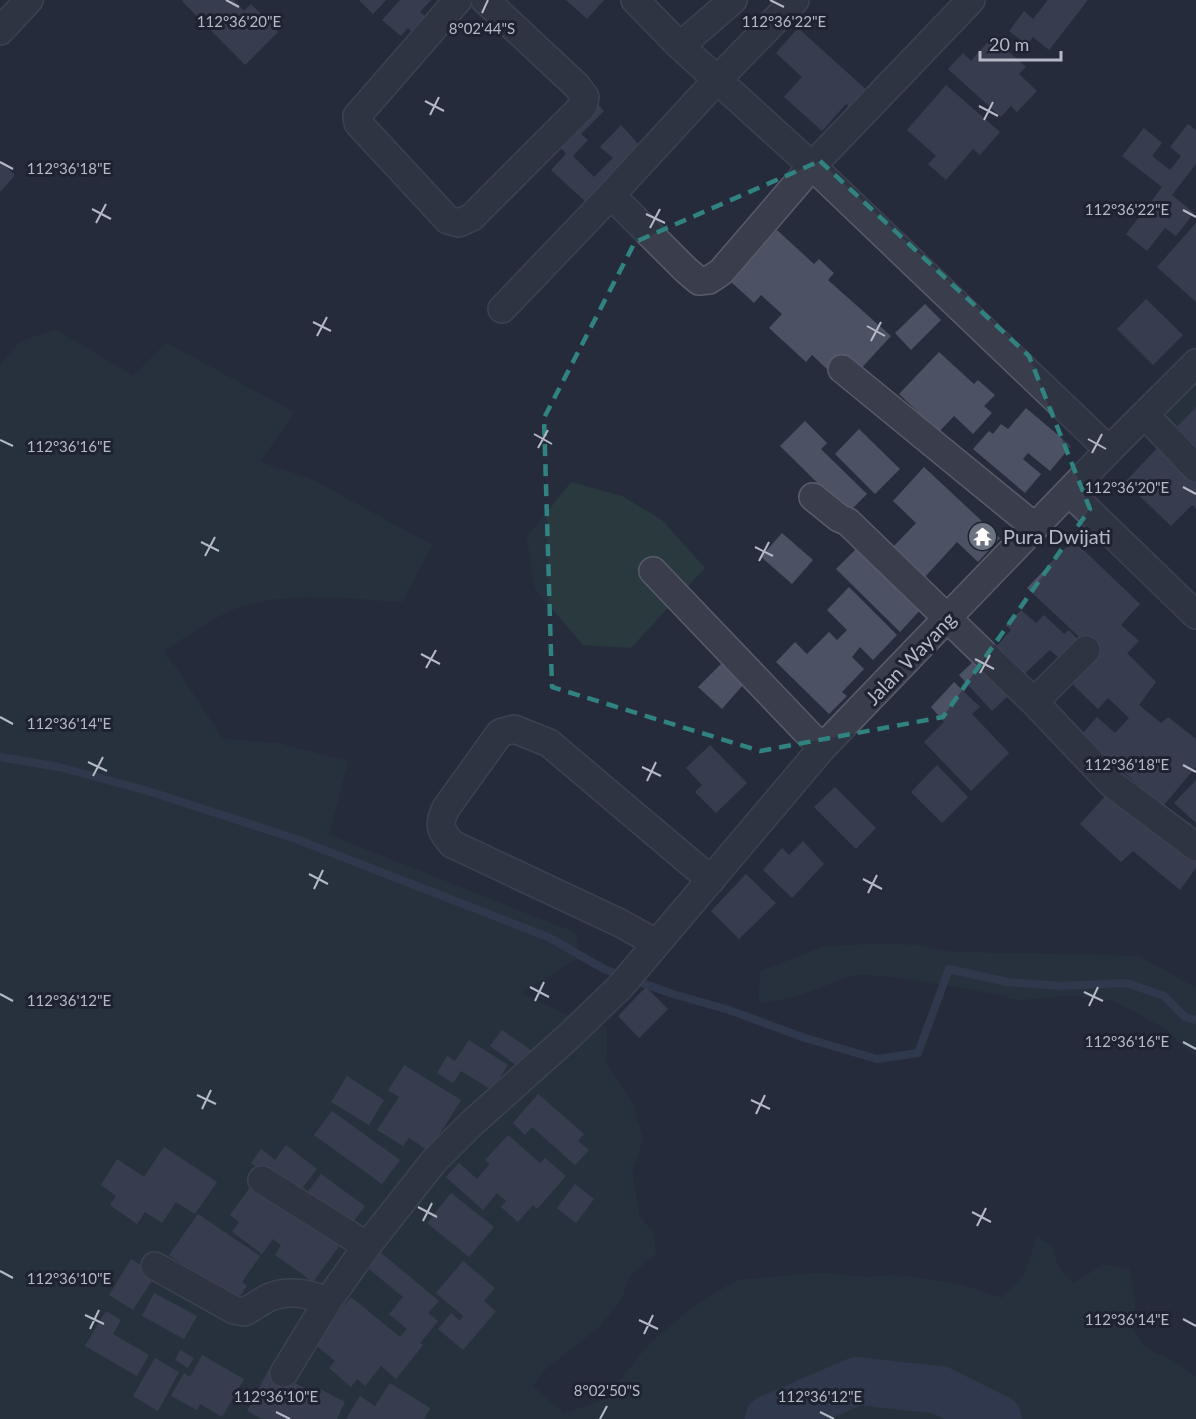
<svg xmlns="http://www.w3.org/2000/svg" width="1196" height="1419" font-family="Lato,sans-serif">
	<rect width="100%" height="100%" fill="#262c3c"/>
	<!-- green -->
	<path fill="#29393e" d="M55,329l78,47 33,-33 128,69 -34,50 51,17 121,66 -30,57c-48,-3 -101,-10 -148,1 -33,7 -62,31 -90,47l59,89 54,4 71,18 -19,74 247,98 2,25 -57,35 42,20 44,13 -1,37 26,39 11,37 -11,33 7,44 14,15 3,22 -26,23 -9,24 -21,26 -58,46 -9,14 31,28 41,-15 45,-56 46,-38 41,-25 82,-7 46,4 32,-2 63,9 42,14 23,-24 12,-37 15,9 6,21 16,16 29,-18 26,3 6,37 -3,24 15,20 30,14 19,14v42h-1196v-1053l18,-23z
		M1196,364v101l-51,-50z
		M571,482l51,14 40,24 43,48 -74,80 -48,-3 -48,-56 -8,-52z
		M871,944l48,1 33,7 187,4 57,32v68l-35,-30 -47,-25 -41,-6 -53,5 -45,-10 -81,-13 -37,-3 -63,23 -35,6 1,-32 63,-24z"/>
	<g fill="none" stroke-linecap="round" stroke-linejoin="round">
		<!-- stream -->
		<path stroke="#3d4763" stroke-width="8" d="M0,757l59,10 89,24 148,48 252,98 56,32 35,13 34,12 56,16 76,28 72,21 41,-6 31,-84 58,13 53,4 67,-3 37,13 21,21 11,3"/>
		<!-- river -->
		<path stroke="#3d4763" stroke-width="48" d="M769,1419l88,-38 83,9 58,29"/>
	</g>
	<!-- building -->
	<path fill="#4c5264" d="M183,0h51l10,11 7,-7 27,28 -33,33 -63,-64z
		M359,0h27l-13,14z
		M400,0h31l-11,12 11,9 -14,15 -9,-8 -7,8 -19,-16z
		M566,0h38l-17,19z
		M1048,0h40l-39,50 -16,-13 -6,8 -18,-14 15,-20 9,8z
		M798,28l73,66 -17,18 -8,-8 -24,27 -38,-34 18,-20 -26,-24z
		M992,37l34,30 -7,7 18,17 -20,21 -6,-6 -10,11 -53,-48 15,-16 8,8z
		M946,85l54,47 -20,23 -7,-6 -27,31 -18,-16 8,-8 -29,-26z
		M596,102l8,9 -23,23 7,6 -15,16 21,21 19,-19 -13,-11 21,-22 20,22 -54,56 -36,-33 15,-16 -9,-11z
		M1188,124l8,6v34l-24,31 22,18 -18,23 -11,-8 -18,23 -21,-17 36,-47 -40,-31 22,-28 18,15 -10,13 18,14 11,-14 -11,-9z
		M0,161l15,14 -15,17z
		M1196,223v79l-39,-35z
		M777,230l37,34 5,-5 15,14 -6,7 63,56 -35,38 -17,-16 -11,12 -16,-15 -6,7 -37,-34 13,-14 -21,-19 -7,8 -24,-22z
		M1146,299l37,36 -30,30 -36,-36z
		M925,304l16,16 -30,30 -16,-17z
		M939,352l35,32 4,-4 17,15 -11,11 8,7 -19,21 -19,-18 -15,16 -40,-38z
		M1196,407v39l-19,-19z
		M1026,408l45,38 -21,25 -22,-18 -5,6 18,15 -16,19 -52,-44 16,-18 4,3 8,-10 7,5z
		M805,421l22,22 -6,6 46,45 -19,19 -68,-67z
		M859,429l41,40 -25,25 -40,-40z
		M1161,444l35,34v31l-4,-4 -21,21 -46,-44z
		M924,467l76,71 -22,24 -21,-20 -33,36 -32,-30 24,-25 -23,-22z
		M782,533l31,27 -21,24 -31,-27z
		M1073,540l67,64 -19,21 18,16 -12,12 29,29 -17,23 22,18 7,-6 28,22v28l-33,39 -48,-41 -6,5 -32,-30 20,-23 18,16 14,-15 -21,-20 -10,11 -31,-30 26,-29 -66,-62z
		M860,545l63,62 -23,25 -64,-63z
		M849,587l48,48 -24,25 -13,-13 -8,10 12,12 -22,23 5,4 -18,18 -53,-52 19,-20 12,12 22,-22 8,8 10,-10 -20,-20z
		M1021,610l15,13 8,-8 20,19 5,-4 10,11 -19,18 -10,-9 -28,26 -28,-27 17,-19 -5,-5z
		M730,655l20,22 -28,32 -24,-22z
		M976,659l34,35 -18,17 -33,-36z
		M954,682l26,25 -8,7 37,39 -38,38 -47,-49 20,-20 -13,-15z
		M710,745l37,38 -31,30 -21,-21 7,-7 -16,-17z
		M937,765l31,32 -26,26 -31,-31z
		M1196,780v43l-22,-20z
		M835,787l41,41 -20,21 -42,-42z
		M1109,792l43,40 6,-6 38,32v10l-16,22 -47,-39 -12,11 -41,-38z
		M803,841l21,23 -32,34 -29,-28 19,-22 7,7z
		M746,874l30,29 -37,36 -28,-28z
		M646,987l22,22 -29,29 -21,-22z
		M502,1030l29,20 -12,17 -29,-21z
		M469,1040l39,25 -16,25 -31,-19 -8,12 -16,-10 10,-17 8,5z
		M404,1065l57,35 -32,51 -20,-13 -6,8 -26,-16 22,-33 -11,-7z
		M347,1076l37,24 -15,25 -38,-23z
		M538,1094l46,40 -6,7 11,9 -14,15 -43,-38 -7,8 -12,-12z
		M332,1111l68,49 -18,24 -68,-49z
		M508,1135l32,28 5,-5 21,18 -29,33 -4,-4 -15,17 -17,-15 5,-6 -9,-8 -14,17 -37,-33 13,-14 18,16 13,-15 -5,-4z
		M286,1145l31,24 -21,27 -45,-33 10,-14 14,11z
		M164,1147l53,35 -22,32 -19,-12 -14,21 -17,-11 -8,12 -27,-19 6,-9 -15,-11 16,-26 27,18z
		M321,1174l44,32 -17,23 -44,-32z
		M256,1179l89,59 -32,44 -38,-27 6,-10 -8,-6 -11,15 -30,-22 7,-10 -9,-7z
		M575,1184l19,15 -18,24 -19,-15z
		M451,1193l43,34 -25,30 -42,-34z
		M198,1214l62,42 -18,26 5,4 -15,22 -46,-32 5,-6 -22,-15z
		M366,1251l9,7 5,-6 59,49 -11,12 10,8 -18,22 3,2 -27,34 -15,-13 -16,20 -8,-7 -6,8 -22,-19 6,-7 -22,-18 38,-46 49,40 7,-8 -18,-15 14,-17 -45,-37z
		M131,1259l25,15 -23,36 -24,-15z
		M463,1261l32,27 -11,13 12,10 -33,39 -25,-21 13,-16 9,8 3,-5 -27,-23z
		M154,1293l43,23 -13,23 -42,-23z
		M106,1311l15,9 -8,14 36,21 -12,21 -52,-30z
		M180,1350l14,8 -6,10 -13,-8z
		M202,1355l42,24 -22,38 -22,-13 -3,6 -26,-14 13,-23 6,4z
		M155,1358l24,14 -21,39 -25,-15z
		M269,1369l46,25 3,-6 27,14 -8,17h-75l-15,-8z
		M390,1383l40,25 -6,11h-78l14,-23 15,10z"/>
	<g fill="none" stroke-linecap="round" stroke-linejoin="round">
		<defs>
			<path id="minor" d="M458,0l-101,116 1,7 90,97 11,3 13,-6 111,-111 2,-9 -8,-11 -92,-86
				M635,0l45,46 132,120 297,284
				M0,31l29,-31
				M680,46l53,-46
				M611,195l106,-115 78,-80
				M502,309l109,-114 75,75 13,11 10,-1 12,-8 91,-106 159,-166
				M842,369l193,158
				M1145,415l51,53
				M1069,492l127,123
				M813,497l26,21 9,4 186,180 78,82 84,63
				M653,571l169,177
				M1034,702l52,-52
				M656,943l-36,-20 -168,-79c-12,-14 -14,-19 -6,-36l54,-75 14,-4 35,14 162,137
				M262,1180l105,66
				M155,1266l79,44 10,2c9,-4 17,-11 26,-15 20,-8 39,-3 58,4
				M284,1373l44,-72 39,-55 67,-85 37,-37 96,-86 53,-51 202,-239 287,-298 87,-87"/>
		</defs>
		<!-- minor casing -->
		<use href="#minor" stroke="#585c6a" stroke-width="30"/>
		<!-- minor -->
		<use href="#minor" stroke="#3a3e4c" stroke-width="27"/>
	</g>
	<!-- marked area -->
	<path d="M0 0H1196V1419H0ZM820,161l209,195 61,153 -147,208 -183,34 -208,-64 -8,-269 91,-176z" fill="#262c3c" fill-opacity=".55" fill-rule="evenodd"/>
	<path fill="none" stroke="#308380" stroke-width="4.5" stroke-dasharray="12 8" stroke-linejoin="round" d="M820,161l209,195 61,153 -147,208 -183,34 -208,-64 -8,-269 91,-176z"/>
	<!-- ticks -->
	<path fill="none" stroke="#b5b9c7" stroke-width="2" d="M226,0l13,7M770,0l14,7M482,13l6,-13M425,101l19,10M979,106l19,10M430,115l9,-18M984,120l9,-18M0,162l13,7M92,209l19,10M1183,210l13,7M646,214l19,9M96,223l10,-19M650,228l10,-19M313,322l18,9M867,326l18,10M317,336l10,-19M871,341l10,-19M534,434l18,10M1088,439l18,10M0,440l13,6M538,448l10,-18M1092,453l10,-19M1183,487l13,7M201,542l18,9M755,547l18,9M205,556l10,-19M759,561l10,-19M421,654l19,10M975,659l19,10M426,668l10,-18M980,673l10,-18M0,717l13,7M88,762l19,9M1183,765l13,7M642,767l19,9M93,776l10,-19M647,781l9,-19M309,874l19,10M863,879l19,10M314,889l9,-19M868,893l9,-18M530,987l19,10M1084,992l19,9M0,994l13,7M535,1001l9,-19M1089,1006l9,-19M1183,1042l13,7M197,1095l19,9M751,1100l19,9M202,1109l9,-19M756,1114l9,-19M418,1207l19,10M972,1212l19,10M423,1221l9,-18M977,1226l9,-18M0,1271l13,7M85,1315l19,9M1183,1319l13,7M639,1320l19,9M90,1329l9,-19M644,1334l9,-19M276,1412l14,7M820,1412l14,7M600,1419l7,-13"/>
	<!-- icons -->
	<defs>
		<symbol id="temple-disc" viewBox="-11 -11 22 22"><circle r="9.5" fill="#6b7280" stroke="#1f2331"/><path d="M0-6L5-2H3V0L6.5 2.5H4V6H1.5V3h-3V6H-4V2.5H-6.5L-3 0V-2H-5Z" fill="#fff"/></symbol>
	</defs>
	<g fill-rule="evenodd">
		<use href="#temple-disc" x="966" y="520" width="33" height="33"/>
	</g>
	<g text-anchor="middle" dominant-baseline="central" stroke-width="6" stroke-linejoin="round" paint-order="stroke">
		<!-- poi labels -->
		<g font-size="20" fill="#b5b9c7" stroke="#1f2331" text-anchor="start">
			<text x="1003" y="536">Pura Dwijati</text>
		</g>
		<!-- street labels -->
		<g font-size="20" fill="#b5b9c7" stroke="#1f2331">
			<text transform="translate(910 658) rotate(-46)">Jalan Wayang</text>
		</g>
	</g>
	<g font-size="15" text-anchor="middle" fill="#b5b9c7" stroke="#1f2331" stroke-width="6" stroke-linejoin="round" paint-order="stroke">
		<text x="239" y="27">112°36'20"E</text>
		<text x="784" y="27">112°36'22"E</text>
		<text x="482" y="34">8°02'44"S</text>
		<text x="69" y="174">112°36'18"E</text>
		<text x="1127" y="215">112°36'22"E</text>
		<text x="69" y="452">112°36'16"E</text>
		<text x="1127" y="493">112°36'20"E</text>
		<text x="69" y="729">112°36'14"E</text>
		<text x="1127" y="770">112°36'18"E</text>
		<text x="69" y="1006">112°36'12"E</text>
		<text x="1127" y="1047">112°36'16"E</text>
		<text x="69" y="1284">112°36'10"E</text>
		<text x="1127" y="1325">112°36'14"E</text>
		<text x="607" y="1396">8°02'50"S</text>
		<text x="276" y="1402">112°36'10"E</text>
		<text x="820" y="1402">112°36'12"E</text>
	</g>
	<!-- scale -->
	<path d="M980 51v9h81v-9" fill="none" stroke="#b5b9c7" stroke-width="3"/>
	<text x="989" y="51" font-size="18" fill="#b5b9c7" stroke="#1f2331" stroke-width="4.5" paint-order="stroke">20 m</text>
</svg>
